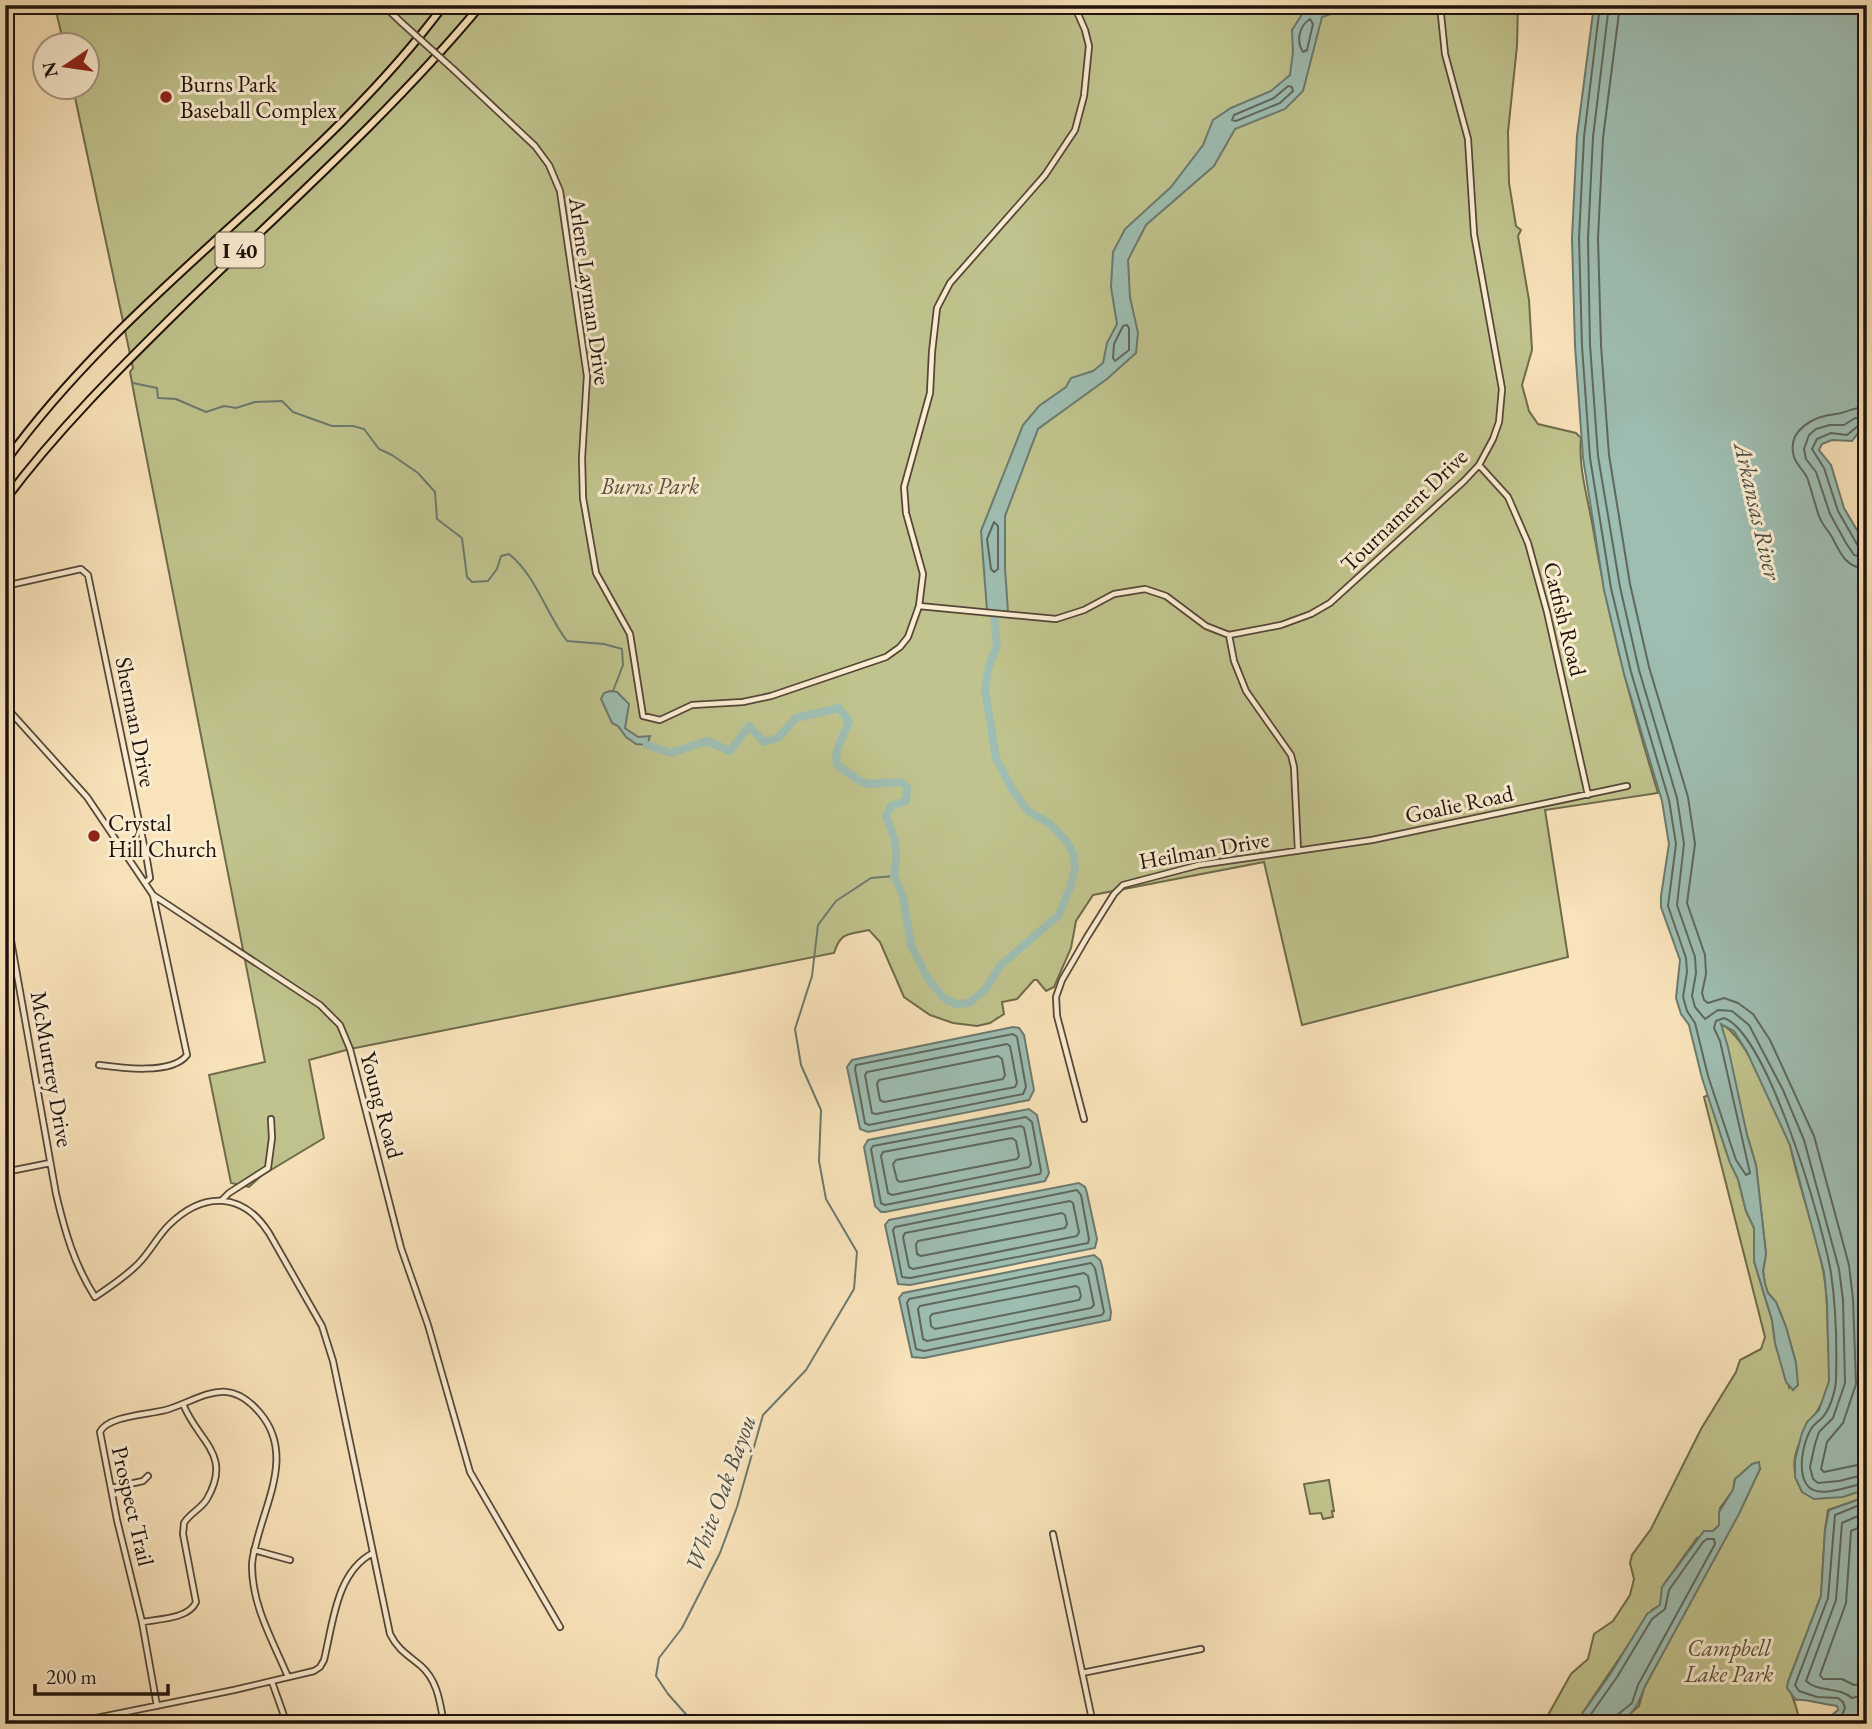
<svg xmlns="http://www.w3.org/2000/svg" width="1872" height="1729" font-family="'EB Garamond',serif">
	<rect width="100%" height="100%" fill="#f9e3ba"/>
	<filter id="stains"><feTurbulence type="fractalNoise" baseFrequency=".00286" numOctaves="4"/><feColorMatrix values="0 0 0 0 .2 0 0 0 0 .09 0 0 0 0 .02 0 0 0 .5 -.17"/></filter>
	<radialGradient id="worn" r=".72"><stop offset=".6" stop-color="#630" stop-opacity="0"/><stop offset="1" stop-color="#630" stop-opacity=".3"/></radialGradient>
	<!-- green -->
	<path fill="#c0c38d" stroke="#6f6b4c" stroke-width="2" d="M88,5h1430l-1,41 -9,86 1,51 7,43 5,4 -3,6 11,64 3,50 -10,35 7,26 9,13 38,9 5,5c-3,29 7,61 12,90 15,90 38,177 65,265l-113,17 23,147 -266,68 -38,-163 -171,33 -17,26 -5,27 -17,39 -8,4 -9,-11h-3l-17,19 -15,3 2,12 -14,9 -13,3 -24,-3 -23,-8 -26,-18 -24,-55 -11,-12c-21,5 -28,1 -35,23l-484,96 -41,11 15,78 -63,38 -12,11 -18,-4 -22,-108 56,-13 -129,-658 -6,-32 3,-4 -60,-280h15v-42l-24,-1 -8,-34z
		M1721,1024c27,12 57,93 69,121 9,43 25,83 33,125 5,23 4,47 5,70 0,14 4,30 1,43 -9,40 -52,65 -27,108l65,-2v4l-10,7 -29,10 -3,20 -4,66 -33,86c3,16 11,25 11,42h-181l21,-18 5,-18 116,-219 -17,4 -8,6 -2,11 -13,18 -1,17 -6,6 -16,7 -32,45 -5,22 -8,5 -77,114h-32l28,-50 17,-15 6,-25 19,-13 17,-26 4,-16 -4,-16 2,-8 19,-26 50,-100 35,-57 4,-12 21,-11 4,-12 -61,-240 4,-2 18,56 12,28 8,32 8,17v33l18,59 3,23 14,44 7,-24 -10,-36 -10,-25 -8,-9 -3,-9 -2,-13 3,-17 -10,-89 -9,-30z
		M1329,1480l5,31h-2l1,6 -10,2 -2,-6 -11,1 -6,-30z"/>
	<!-- water -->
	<path fill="#9ebeb2" stroke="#6b7a70" stroke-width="2" d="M1308,5h49l-35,12 -19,74 -18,18 -50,20 -21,37 -68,59 -18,35 2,37 8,36 -2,20 -29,26 -69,50 -33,87v52l3,44 -21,-2 -6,-79 42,-106 16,-19 27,-19 5,-9 22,-7 10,-8 4,-20 10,-19 -6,-37 2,-35 12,-23 46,-42 32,-42 10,-25 18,-12 40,-17 19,-16 3,-23 -1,-22z
		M1594,5h270l3,6v430l-8,-9 -7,9 -20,-1 -10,4 -3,6 12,15 13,43 23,39v942l-24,8 -29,2 -12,-7 -7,-15v-17l7,-27 5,-11 12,-12 10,-29 -2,-80 -3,-29 -34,-127 -43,-93 -13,-21 -13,-7 7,23 19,88 9,30 10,89 -3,17 2,13 3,9 8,9 10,25 10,36 2,22 -5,5 -7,-8 -11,-39 -3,-23 -18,-59v-33l-8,-17 -8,-32 -8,-16 -28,-85 -13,-53 -8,-11 -5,-16 4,-38 -19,-53v-11l8,-52 -7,-43 -38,-127 -20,-84 -21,-132 -8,-112 -3,-108 5,-102z
		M610,691l7,1 12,12 -4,24 13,9 12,-1 -3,9 -11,-1 -10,-7 -8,-11 -6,-3 -11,-24 3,-6z
		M1013,1027l6,1 5,7 10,55 -5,10 -161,32 -8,-3 -13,-62 5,-7z
		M1029,1109l8,6 12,58 -4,8 -160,31h-4l-6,-6 -11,-59 4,-7z
		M1079,1183l6,4 2,6 10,46 -2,9 -185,37 -12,-1 -13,-59 4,-5z
		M1094,1255l6,5 2,6 9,46 -1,8 -186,38 -12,-1 -13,-59 4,-5z
		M1759,1462l1,7 -21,45 -95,174c-13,41 -32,36 -69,36l36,-51 36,-59 13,-9 2,-18 42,-56h9l6,-6v-13l14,-22 2,-11 17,-15z
		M1867,1493v212l-12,19h-19l-3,-10 5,-4 -1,-4c-11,-1 -34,-8 -41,-6l-9,-12 1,-6 33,-86 4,-66 4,-20 28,-10z"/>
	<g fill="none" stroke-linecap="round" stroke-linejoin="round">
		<!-- shore -->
		<path stroke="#5e685f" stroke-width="2" d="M1600,5l-16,132 -5,101 3,108 8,112 21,130 20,84 38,128 7,44 -8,62 18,52 1,14 -4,25 4,14 8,12 13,53 28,84 10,15 4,-2 -30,-132 -6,-13 2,-7 8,-3c44,16 99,207 107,255 5,34 6,71 5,106 0,9 -5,27 -11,35 -3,6 -11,9 -14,15 -8,14 -14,42 -4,56 11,16 45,-1 60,-2
			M1609,5l-16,132 -5,101 2,107 8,111 22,131 19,83 38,128 7,46 -7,61 18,52 1,16 -4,23 3,11 10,12 13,-9 14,1 17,14 34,65 21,50 35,129 4,31 2,83 -12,35 -14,14 -4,12 -5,23 3,12 5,4 21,-2 28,-7
			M1620,5l-17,133 -5,100 3,107 8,110 21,129 19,83 39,130 7,47 -8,59 18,52 1,19 -4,19 2,7 4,3 16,-5 14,5 15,11 17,26 44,96 35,129 4,34 3,85 -13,39 -16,19 -6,27 3,3 43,-9
			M1310,19l3,5 -6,26 -4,2c-7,-11 -4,-26 7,-33z
			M1288,86l4,1 1,4 -13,12 -44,18 -4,-1 2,-5 40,-17z
			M1123,326l4,-1 2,3v22l-14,11 -2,-3 1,-14z
			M1867,408c-13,-2 -20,5 -31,6 -22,2 -50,16 -42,43 3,9 11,14 14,23 4,12 7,25 11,36 3,9 10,15 14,23 8,16 14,29 34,30
			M1867,419l-12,-1 -11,7h-14l-14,4 -7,6 -5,14 2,10 10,13 14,42 16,29 8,12 13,3
			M1867,430l-9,-4 -11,9 -16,-2 -14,6 -5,10 12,19 14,43 20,35 9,4
			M994,522l4,4v43l-4,3 -3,-3 -4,-30z
			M1013,1034l4,3 9,50 -3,7 -154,31 -4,-2 -10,-54 1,-4z
			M1007,1044l3,2 7,37 -2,4 -139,27 -4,-1 -7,-38 2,-3z
			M998,1056l4,3 3,16 -2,4 -119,23 -4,-2 -3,-16 2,-4z
			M1026,1117l6,5 9,49 -1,3 -155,31 -4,-2 -10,-54 2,-3z
			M1021,1126l3,2 7,36 -2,3 -137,28 -4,-2 -7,-37 2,-4z
			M1012,1138l4,3 3,15 -2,3 -117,23 -3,-2 -4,-16 3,-4z
			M1077,1190l4,5 8,44 -1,4 -178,35 -8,-1 -9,-47 2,-3z
			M1070,1201l3,2 6,29 -2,4 -164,33 -4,-2 -6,-30 2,-4z
			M1062,1213l3,2 2,9 -2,4 -144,28 -4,-2 -1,-10 2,-3z
			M1091,1263l4,5 9,44 -2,3 -178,36 -8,-2 -9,-46 2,-4z
			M1084,1273l4,3 6,29 -3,3 -164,33 -4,-2 -5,-30 2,-3z
			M1076,1286l3,2 2,8 -2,4 -144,29 -4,-3 -1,-9 2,-3z
			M1867,1512l-25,11 -6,77 -30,81c13,12 32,5 46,17l15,-4
			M1867,1524l-16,7 -5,72 -26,72 3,4h19l12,6 13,-2
			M1584,1724l33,-47 35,-58 13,-10 4,-19 34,-48 4,-3h7l1,5 -77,141 -6,18 -16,13 -2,8
			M1841,1724v-7l4,-9 -2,-6 -5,-4 -21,-1 -18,-6 -4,-6 33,-87 7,-83 32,-13"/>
		<!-- stream -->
		<path stroke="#6b7a70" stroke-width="2" d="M133,383l24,5 1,10 18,1 30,13 18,-6 12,2 19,-6 27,-1 11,11 39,14h21l11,3 15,20 13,6 26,18 17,19 2,27 25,19 5,39 5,5 16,-1 9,-12 4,-13 8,-2c28,23 36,58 58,87l37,3 18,5 1,16 -10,26
			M692,1724v-3l-24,-27 -12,-18 3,-18 23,-30 38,-75 17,-46 26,-92 43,-45 48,-81 3,-37 -31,-53 -7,-38 2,-51 -20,-45 -6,-36 17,-53 6,-51 18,-24 35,-23 23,-2"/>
		<!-- river -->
		<path stroke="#9ebeb2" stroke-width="8" d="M647,745l24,8 36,-12 23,10 19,-25 15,16 14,-4 18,-20 43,-10 10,13c-4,15 -16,28 -12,44l21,15 10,4 33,-2 6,5 -1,14 -15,5 -5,10 9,25 1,16 -2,19 9,21 8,48 17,34 17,20 11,5 13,-1 16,-13 16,-25 58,-50 12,-30 4,-17 -1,-12 -6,-13 -18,-19 -22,-13 -16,-22 -16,-31 -11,-68 4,-24 8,-21 -3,-31"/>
		<defs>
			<path id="minor" d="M383,5l19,18
				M5,65l4,-2
				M454,70l81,76 14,19 11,26 27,185 -5,82 1,40 13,75 34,61 13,82 17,4 32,-15 51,-3 28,-6 115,-39 14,-10 8,-10 11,-31 4,-32 -17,-61 -2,-26 26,-94 2,-41 5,-44 13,-25 95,-108 30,-45 9,-34 5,-50 -4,-16 -11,-25
				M1479,465l29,32 20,46 19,69 41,183
				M5,586l76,-17 7,6 59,285 3,18 -5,5
				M919,606l137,13 28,-9 30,-16 31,-5 21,7 40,30 23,9 52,-10 30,-11 19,-11 134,-122 15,-16 14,-26 6,-17 3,-33 -28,-155 -6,-95 -23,-85 -5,-49
				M1229,635l5,26 12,30 45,64 3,12 4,84
				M5,706l82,91 66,98 167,110 20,20 10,24 51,199 27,77 42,147 90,155
				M5,907l51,287c9,38 18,70 39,103 15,-10 31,-21 43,-33 12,-12 19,-27 31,-39 34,-33 73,-34 100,8l53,93 11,35 57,273c8,16 18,21 31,32 17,15 19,37 23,58
				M99,1065c22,3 73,10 88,-10l-34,-160
				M1084,1119l-27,-103 -1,-19 6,-17 25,-43 27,-43 9,-9 76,-20 173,-25 255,-54
				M5,1172l45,-9
				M222,1200l7,-7 39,-25 4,-30 -1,-19
				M111,1488l32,-7 5,-5
				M1053,1534l40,190
				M254,1550l36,10
				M142,1622c16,-3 47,-3 54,-20l-13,-68 1,-11c6,-10 17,-14 23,-24 26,-45 -9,-57 -24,-95
				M1082,1673l119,-24
				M272,1682l15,42
				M157,1706l-15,-84 -25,-102 -17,-88c8,-17 51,-17 69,-23 36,-12 59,-34 91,4 33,39 8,84 -3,127 -2,8 -5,17 -5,26 0,40 21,75 36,111
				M67,1724l167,-34 80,-19 6,-4 4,-7c9,-36 12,-88 49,-107"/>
			<path id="highway" d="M5,462c125,-173 312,-286 439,-457
				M5,500c53,-71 113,-130 176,-192 102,-99 209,-194 300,-303"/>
		</defs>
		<!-- minor casing -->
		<use href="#minor" stroke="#554738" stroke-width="8"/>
		<!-- highway casing -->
		<use href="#highway" stroke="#1e130c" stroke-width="10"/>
		<!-- minor -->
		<use href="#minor" stroke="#fbedd2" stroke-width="4.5"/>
		<!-- highway -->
		<use href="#highway" stroke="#f9e3ba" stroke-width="6"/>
		<defs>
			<path id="minor-bridge" d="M402,23l52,47"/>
		</defs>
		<!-- minor-bridge casing -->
		<use href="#minor-bridge" stroke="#554738" stroke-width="8" stroke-linecap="butt"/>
		<!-- minor-bridge -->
		<use href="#minor-bridge" stroke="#fbedd2" stroke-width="4.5"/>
	</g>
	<!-- markers -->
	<g fill="#8f2418" stroke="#fbedd2" stroke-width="2.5">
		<circle cx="166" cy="97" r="7"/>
		<circle cx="94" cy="836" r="7"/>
	</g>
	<g text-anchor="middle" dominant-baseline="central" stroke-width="6" stroke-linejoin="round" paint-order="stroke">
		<!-- shield labels -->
		<rect fill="#fbedd2" stroke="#605447" stroke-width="2" x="215.5" y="232.5" width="49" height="35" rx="5"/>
		<g font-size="21" font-weight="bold" fill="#1e130c">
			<text x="240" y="250">I 40</text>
		</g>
		<!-- poi labels -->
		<g font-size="23" fill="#1e130c" stroke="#fbedd2" text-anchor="start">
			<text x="180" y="84">Burns Park<tspan x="180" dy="26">Baseball Complex</tspan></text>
			<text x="108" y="823">Crystal<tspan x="108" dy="26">Hill Church</tspan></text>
		</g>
		<!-- street labels -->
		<g font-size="23" fill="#1e130c" stroke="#fbedd2">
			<text transform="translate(590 291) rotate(82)">Arlene Layman Drive</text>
			<text transform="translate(1404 510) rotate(-44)">Tournament Drive</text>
			<text transform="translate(1565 619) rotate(76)">Catfish Road</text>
			<text transform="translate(136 722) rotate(79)">Sherman Drive</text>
			<text transform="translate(1459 804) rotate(-12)">Goalie Road</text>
			<text transform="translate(1204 850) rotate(-10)">Heilman Drive</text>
			<text transform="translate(52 1069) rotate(80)">McMurtrey Drive</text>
			<text transform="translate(382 1105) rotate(75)">Young Road</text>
			<text transform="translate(133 1506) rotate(77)">Prospect Trail</text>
		</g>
		<!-- park labels -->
		<g font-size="23" font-style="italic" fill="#575139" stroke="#fbedd2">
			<text x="650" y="486">Burns Park</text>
			<text x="1729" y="1648">Campbell<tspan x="1729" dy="26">Lake Park</tspan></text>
		</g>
		<!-- water labels -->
		<g font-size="24" font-style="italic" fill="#4b4f46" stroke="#fbedd2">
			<text transform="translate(1758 511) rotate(77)">Arkansas River</text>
			<text transform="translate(720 1493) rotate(-70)">White Oak Bayou</text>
		</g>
	</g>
	<!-- margin -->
	<rect width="1872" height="1729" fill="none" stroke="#f9e3ba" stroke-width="28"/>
	<rect x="7" y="7" width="1858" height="1715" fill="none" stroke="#1e130c" stroke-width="3.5"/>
	<rect x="14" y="14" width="1844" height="1701" fill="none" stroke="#1e130c" stroke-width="2"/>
	<!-- north arrow -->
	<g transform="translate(66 66) rotate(257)"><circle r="33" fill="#fbedd2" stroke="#a39683" stroke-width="2"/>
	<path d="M0-5L12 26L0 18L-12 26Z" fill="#8f2418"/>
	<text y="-10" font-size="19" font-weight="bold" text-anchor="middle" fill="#1e130c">N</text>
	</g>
	<!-- scale -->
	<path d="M35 1684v10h133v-10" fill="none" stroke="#1e130c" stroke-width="3.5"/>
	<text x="46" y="1684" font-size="21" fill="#1e130c" stroke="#fbedd2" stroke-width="5" paint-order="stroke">200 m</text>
	<rect width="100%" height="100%" filter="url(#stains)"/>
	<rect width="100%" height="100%" fill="url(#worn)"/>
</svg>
